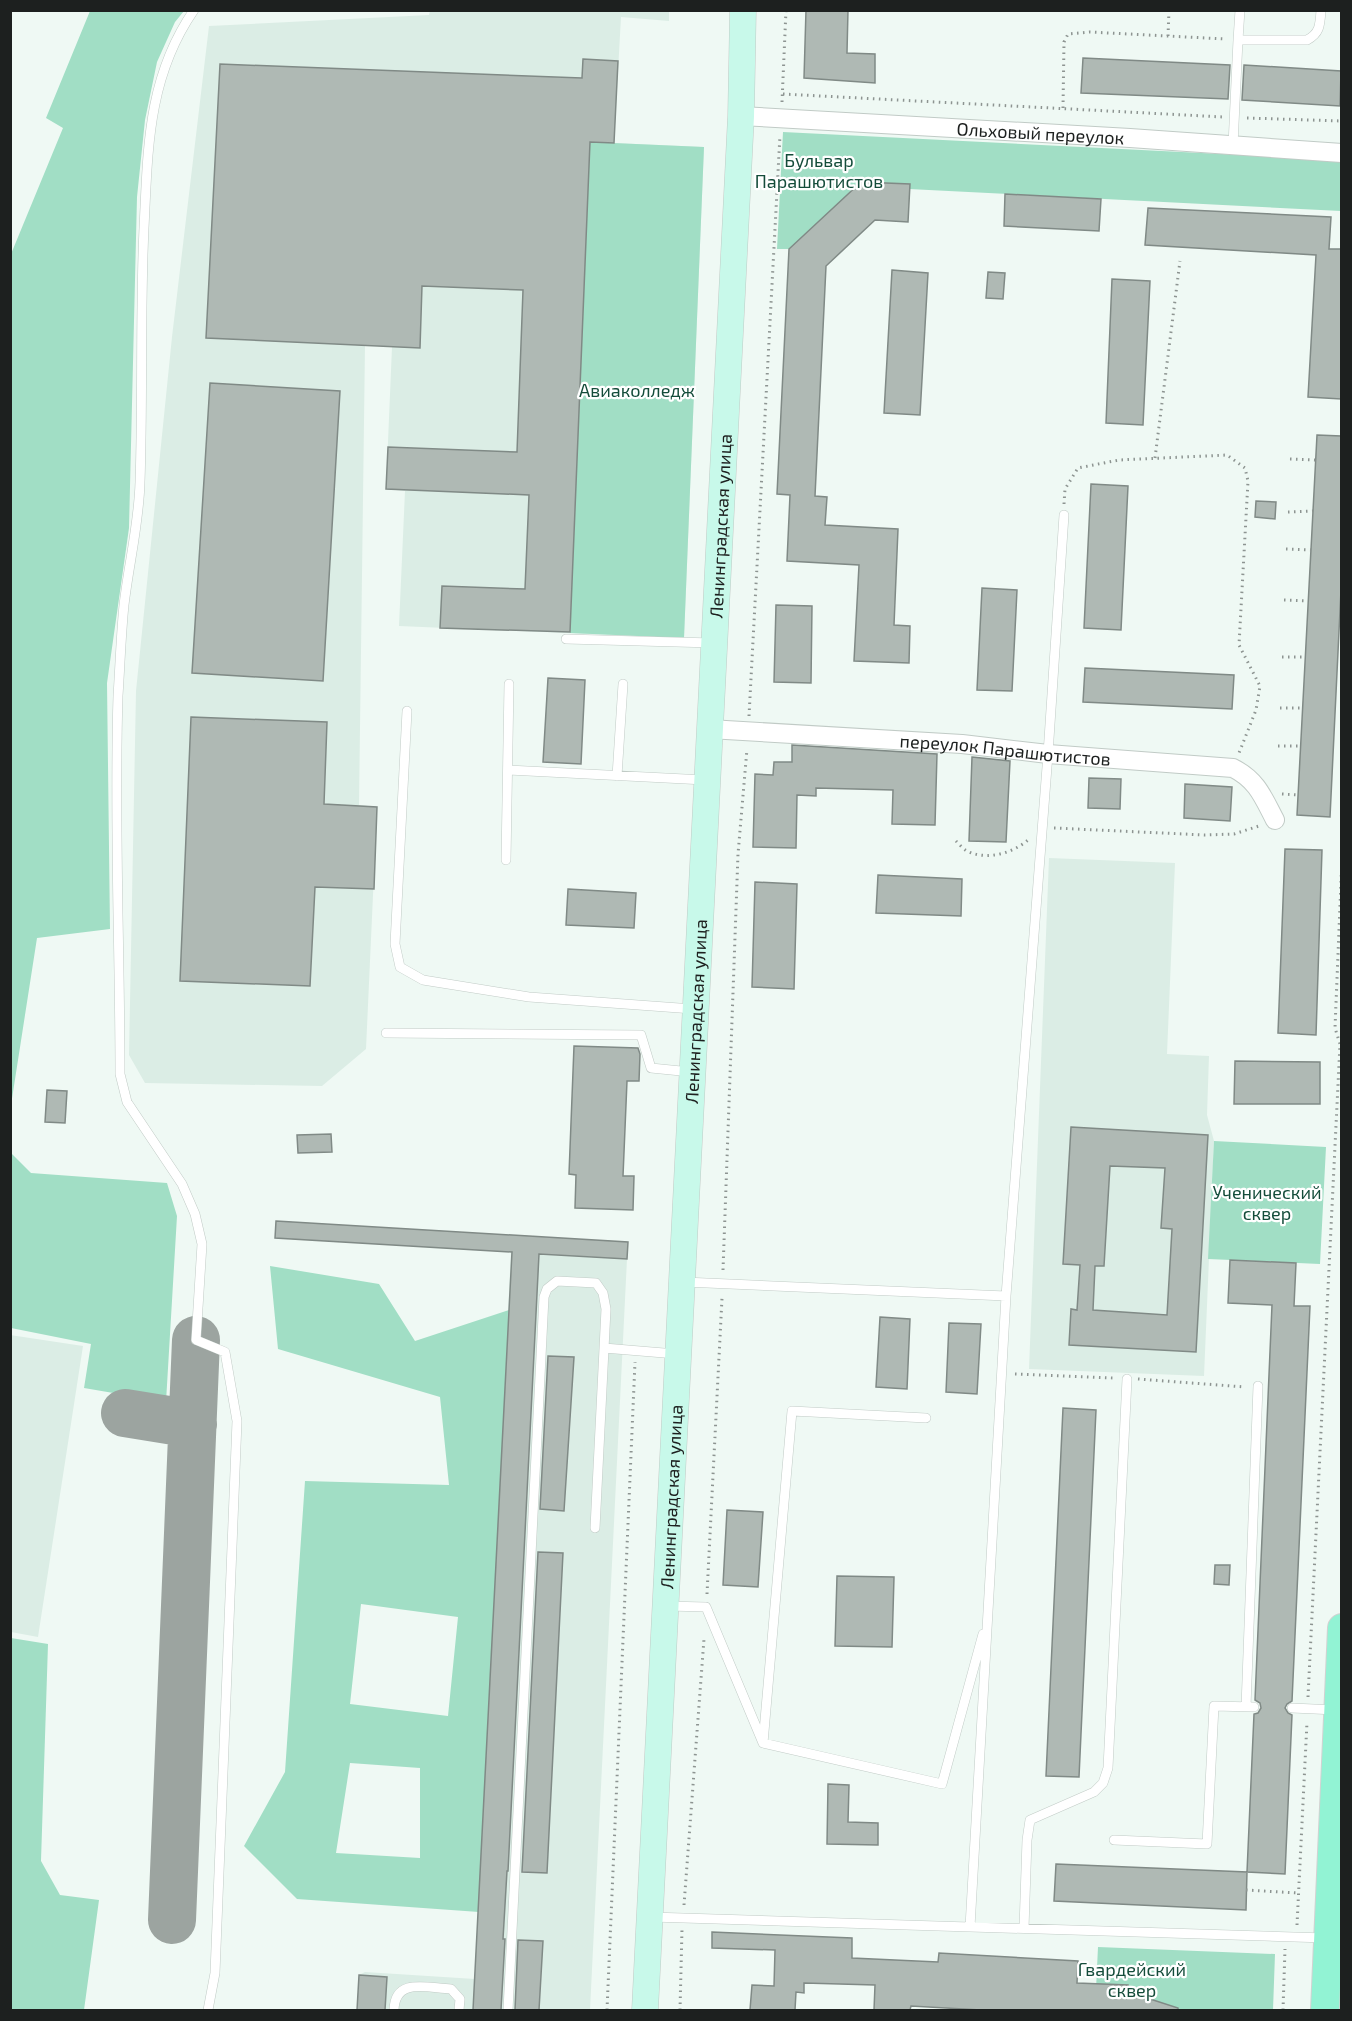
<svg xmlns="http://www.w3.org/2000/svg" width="1352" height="2021" font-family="'Exo 2',sans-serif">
	<rect width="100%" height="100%" fill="#eff9f4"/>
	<!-- built -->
	<path fill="#dbede5" d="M430,10l239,1v10l-48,-4 -7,126 90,4 -20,491 -285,-12 6,-135 -19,-2 6,-142 -27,-2 -6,460 18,2 -11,242 -44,37 -177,-3 -16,-28 7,-364 36,-354 37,-311 220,-11z
		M1049,858l126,5 -8,191 42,2 -2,59 7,26 -10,235 -175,-7z
		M511,1252l116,7 -37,751h-233l2,-35 6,-3 110,7z
		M10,1335l73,11 -45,291 -27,-5z"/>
	<!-- green -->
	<path fill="#a1dec5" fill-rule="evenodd" d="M90,11h94l-9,11 -18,40 -12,58 -8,77 -8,331 -22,155 3,246 -73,9 -26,167v-851l52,-126 -17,-10z
		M783,132l558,28v51l-432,-22 -120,60h-12z
		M590,142l114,5 -20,491 -114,-5z
		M1214,1141l112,6 -6,117 -112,-5z
		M10,1152l21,21 136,10 10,33 -11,186 -82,-14 7,-44 -80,-16z
		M270,1266l109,18 36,57 94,-31 -30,602 -182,-13 -53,-53 41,-74 20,-291 144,4 -9,-88 -162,-48zM361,1604l97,13 -10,99 -98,-12zM350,1763l70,5v90l-84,-5z
		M11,1638l37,6 -7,217 19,34 39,5 -15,110h-73z
		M1098,1947l177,7 -2,56h-178z"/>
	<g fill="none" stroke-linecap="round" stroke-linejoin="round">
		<!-- taxiway -->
		<path stroke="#9ca4a0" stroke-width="48" d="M125,1413l68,11
			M172,1920l24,-580"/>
	</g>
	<!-- building -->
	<path fill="#afb9b4" stroke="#808a86" stroke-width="1.5" fill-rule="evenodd" d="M806,10h42l-1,43 28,1v29l-71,-5z
		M1083,58l147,7 -2,34 -147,-6z
		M583,59l35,2 -4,82 -24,-1 -20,490 -130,-4 2,-42 83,3 4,-94 -143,-6 2,-42 129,5 6,-162 -101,-4 -2,62 -214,-10 14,-274 362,14z
		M1244,65l97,6 -1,35 -98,-6z
		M861,182l49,2 -2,38 -33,-2 -49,46 -11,230 12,1 -2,28 73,4 -4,96 16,1 -1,37 -55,-2 5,-96 -72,-4 3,-66 -13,-1 12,-245z
		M1005,194l96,5 -2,32 -95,-5z
		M1148,208l183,9 -2,32h12v150l-33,-2 8,-142 -171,-10z
		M892,270l36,3 -8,142 -36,-2z
		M988,272l17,1 -2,26 -17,-1z
		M1112,279l38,2 -7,144 -37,-2z
		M210,383l130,8 -17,290 -131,-8z
		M1317,435l24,1v154l-11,227 -33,-2z
		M1091,484l37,2 -7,144 -37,-2z
		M1256,501l20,1 -1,17 -20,-2z
		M982,588l35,2 -5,101 -35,-1z
		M776,605l36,1 -1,77 -37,-1z
		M1085,668l149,7 -2,34 -149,-7z
		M548,678l37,2 -4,84 -38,-2z
		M191,717l136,5 -3,82 53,3 -3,82 -59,-2 -5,99 -130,-5z
		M792,745l145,9 -2,71 -43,-1 1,-34 -77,-2v8l-19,-1 -1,53 -43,-1 2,-73 18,1 1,-13h18z
		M972,757l38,4 -4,81 -37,-1z
		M1089,778l32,1 -1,30 -32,-1z
		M1185,784l47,3 -2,34 -46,-3z
		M1285,849l37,1 -6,185 -38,-2z
		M878,875l84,4 -1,37 -85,-3z
		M755,882l42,2 -3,105 -42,-2z
		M568,889l68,4 -2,35 -68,-3z
		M574,1046l64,2 2,6 -1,27h-12l-4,95h11l-1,34 -58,-2 1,-33 -7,-1z
		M1235,1061l85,1v42h-86z
		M47,1090l20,1 -2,32 -20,-1z
		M1071,1127l137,8 -12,217 -127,-7 2,-36 6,1 3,-45 -17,-1zM1110,1166l55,2 -4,60 11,1 -5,86 -74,-5 2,-44h9z
		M331,1134l1,18 -34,1 -1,-18z
		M276,1221l352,21 -1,17 -88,-5 -31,617h-1l-4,68h2l-4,71h-28l39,-758 -237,-14z
		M1230,1260l66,3 -2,43h16l-18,395 -5,3 -2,4 3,5 4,2 -7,159 -38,-2 7,-158 4,-1 3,-5 -1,-5 -5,-3 17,-395 -44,-2z
		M880,1317l30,2 -3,70 -31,-2z
		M949,1323l32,1 -4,70 -31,-2z
		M548,1356l26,1 -10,154 -24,-2z
		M1063,1408l33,2 -17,367 -33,-1z
		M727,1510l36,2 -5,75 -35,-2z
		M538,1552l25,1 -16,320 -25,-1z
		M1215,1565h15l-1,20 -15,-1z
		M837,1576l57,1 -2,70 -57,-1z
		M828,1784l21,1 -1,37 30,1v22l-51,-1z
		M1056,1864l191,8 -1,38 -192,-9z
		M712,1932l140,6v20l86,4 1,-9 139,8 -1,22 51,2 -1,11 17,1 34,11v2h-197l-70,-4 -1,4h-36l1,-25 -71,-2v10l-8,-1 -1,18h-45l2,-25 22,1 1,-36 -63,-2z
		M518,1940l25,1 -4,69h-24z
		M359,1975l28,2 -2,33h-28z"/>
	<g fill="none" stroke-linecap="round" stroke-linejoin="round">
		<defs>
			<path id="lane" d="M194,10c-47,68 -46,140 -50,218 -4,84 -1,169 -4,254 -1,41 -11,81 -16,123 -3,30 -4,61 -6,91 -4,126 2,252 2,378l7,28 55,82 13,30 7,30 -6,96 29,12 12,69 -22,552 -7,37
				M1238,40l2,-30
				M1233,145l5,-105h69c13,-7 13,-15 14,-30
				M566,639l147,4
				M407,711l-12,233 5,23 23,13 106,17 164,12
				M508,770l197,10
				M617,776l6,-92
				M506,860l3,-176
				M386,1033l255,2 10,33 40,4
				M684,1282l322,14
				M604,1348l72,6
				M667,1606l39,1 57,136 29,-332 134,7
				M1246,1707l12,-321
				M1292,1708l44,2
				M763,1743l179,41 41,-150
				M1114,1840l93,4 7,-138 40,1
				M651,1917l675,21
				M970,1927l36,-631 42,-542 16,-239
				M1024,1928l3,-88 3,-20 64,-28 9,-9 5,-15 19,-389
				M394,2010c1,-33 33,-22 57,-21l9,10 -1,11
				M508,2010l36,-713 3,-8 10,-8 39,2 7,10 3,16 -11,219"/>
			<g id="street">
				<path id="s1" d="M741,116l389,22 212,15"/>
				<path id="s2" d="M709,729l253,15 86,10 185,14c24,12 30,29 42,52"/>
			</g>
			<g id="secondary">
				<path id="s3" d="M645,2010l96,-1894 2,-106"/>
			</g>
			<path id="primary" d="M1325,2010l17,-382"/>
		</defs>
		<!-- lane casing -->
		<use href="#lane" stroke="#c1cbc6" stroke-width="10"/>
		<!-- street casing -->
		<use href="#street" stroke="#c1cbc6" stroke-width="20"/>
		<!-- secondary casing -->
		<use href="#secondary" stroke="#c1cbc6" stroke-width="27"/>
		<!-- primary casing -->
		<use href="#primary" stroke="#d2d2d2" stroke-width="30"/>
		<!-- path -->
		<path stroke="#8d9491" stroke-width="3" stroke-dasharray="1.5 4.5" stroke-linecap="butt" d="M1168,36l1,-26
			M783,94l440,23
			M782,102l4,-92
			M1063,108l1,-66 4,-8 22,-2 135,7
			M1247,118l95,3
			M1155,458l25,-197
			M1290,459l26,1
			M1064,504l1,-15 13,-21 41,-8 108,-5 18,13 3,13 -9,164 21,41 -4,24 -17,43
			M1288,512l25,-1
			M1286,549l25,1
			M1284,600l24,1
			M1282,657h24
			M1280,708h23
			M749,716l31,-581
			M1278,746h23
			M1282,794l16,1
			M1054,828l151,7 29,-1 25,-8
			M956,841c3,3 7,8 11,10 20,10 46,2 61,-11
			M723,1270l15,-416 9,-105
			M1015,1374l99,4
			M1138,1379l107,8
			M707,1594l15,-296
			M1308,1697l32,-653 -5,-16 7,-171
			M1246,1890l52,3
			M684,1905l20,-266
			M1297,1925l10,-203
			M607,2010l28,-648
			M680,2010l2,-81
			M1283,2010l2,-61"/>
		<!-- lane -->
		<use href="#lane" stroke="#fff" stroke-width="9"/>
		<!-- street -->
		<use href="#street" stroke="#fff" stroke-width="18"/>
		<!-- secondary -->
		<use href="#secondary" stroke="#c8f9ea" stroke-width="26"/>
		<!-- primary -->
		<use href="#primary" stroke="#92f3d4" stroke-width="28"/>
	</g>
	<g text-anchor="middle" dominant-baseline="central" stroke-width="4.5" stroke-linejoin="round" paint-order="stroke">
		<!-- street labels -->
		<g font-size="18" fill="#1d201f" stroke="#fff">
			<text stroke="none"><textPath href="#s1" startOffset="300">Ольховый переулок</textPath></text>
			<text stroke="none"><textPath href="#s3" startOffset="1486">Ленинградская улица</textPath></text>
			<text stroke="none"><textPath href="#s2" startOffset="297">переулок Парашютистов</textPath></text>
			<text stroke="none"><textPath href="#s3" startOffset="1000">Ленинградская улица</textPath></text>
			<text stroke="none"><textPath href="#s3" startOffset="514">Ленинградская улица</textPath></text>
		</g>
		<!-- park labels -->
		<g font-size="18" fill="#144c3a" stroke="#fff">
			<text x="819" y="160">Бульвар<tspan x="819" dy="21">Парашютистов</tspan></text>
			<text x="637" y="390">Авиаколледж</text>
			<text x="1267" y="1192">Ученический<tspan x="1267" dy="21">сквер</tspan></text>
			<text x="1132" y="1969">Гвардейский<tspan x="1132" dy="21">сквер</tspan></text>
		</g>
	</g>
	<!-- border -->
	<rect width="1352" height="2021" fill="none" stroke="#1d201f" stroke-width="24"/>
</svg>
